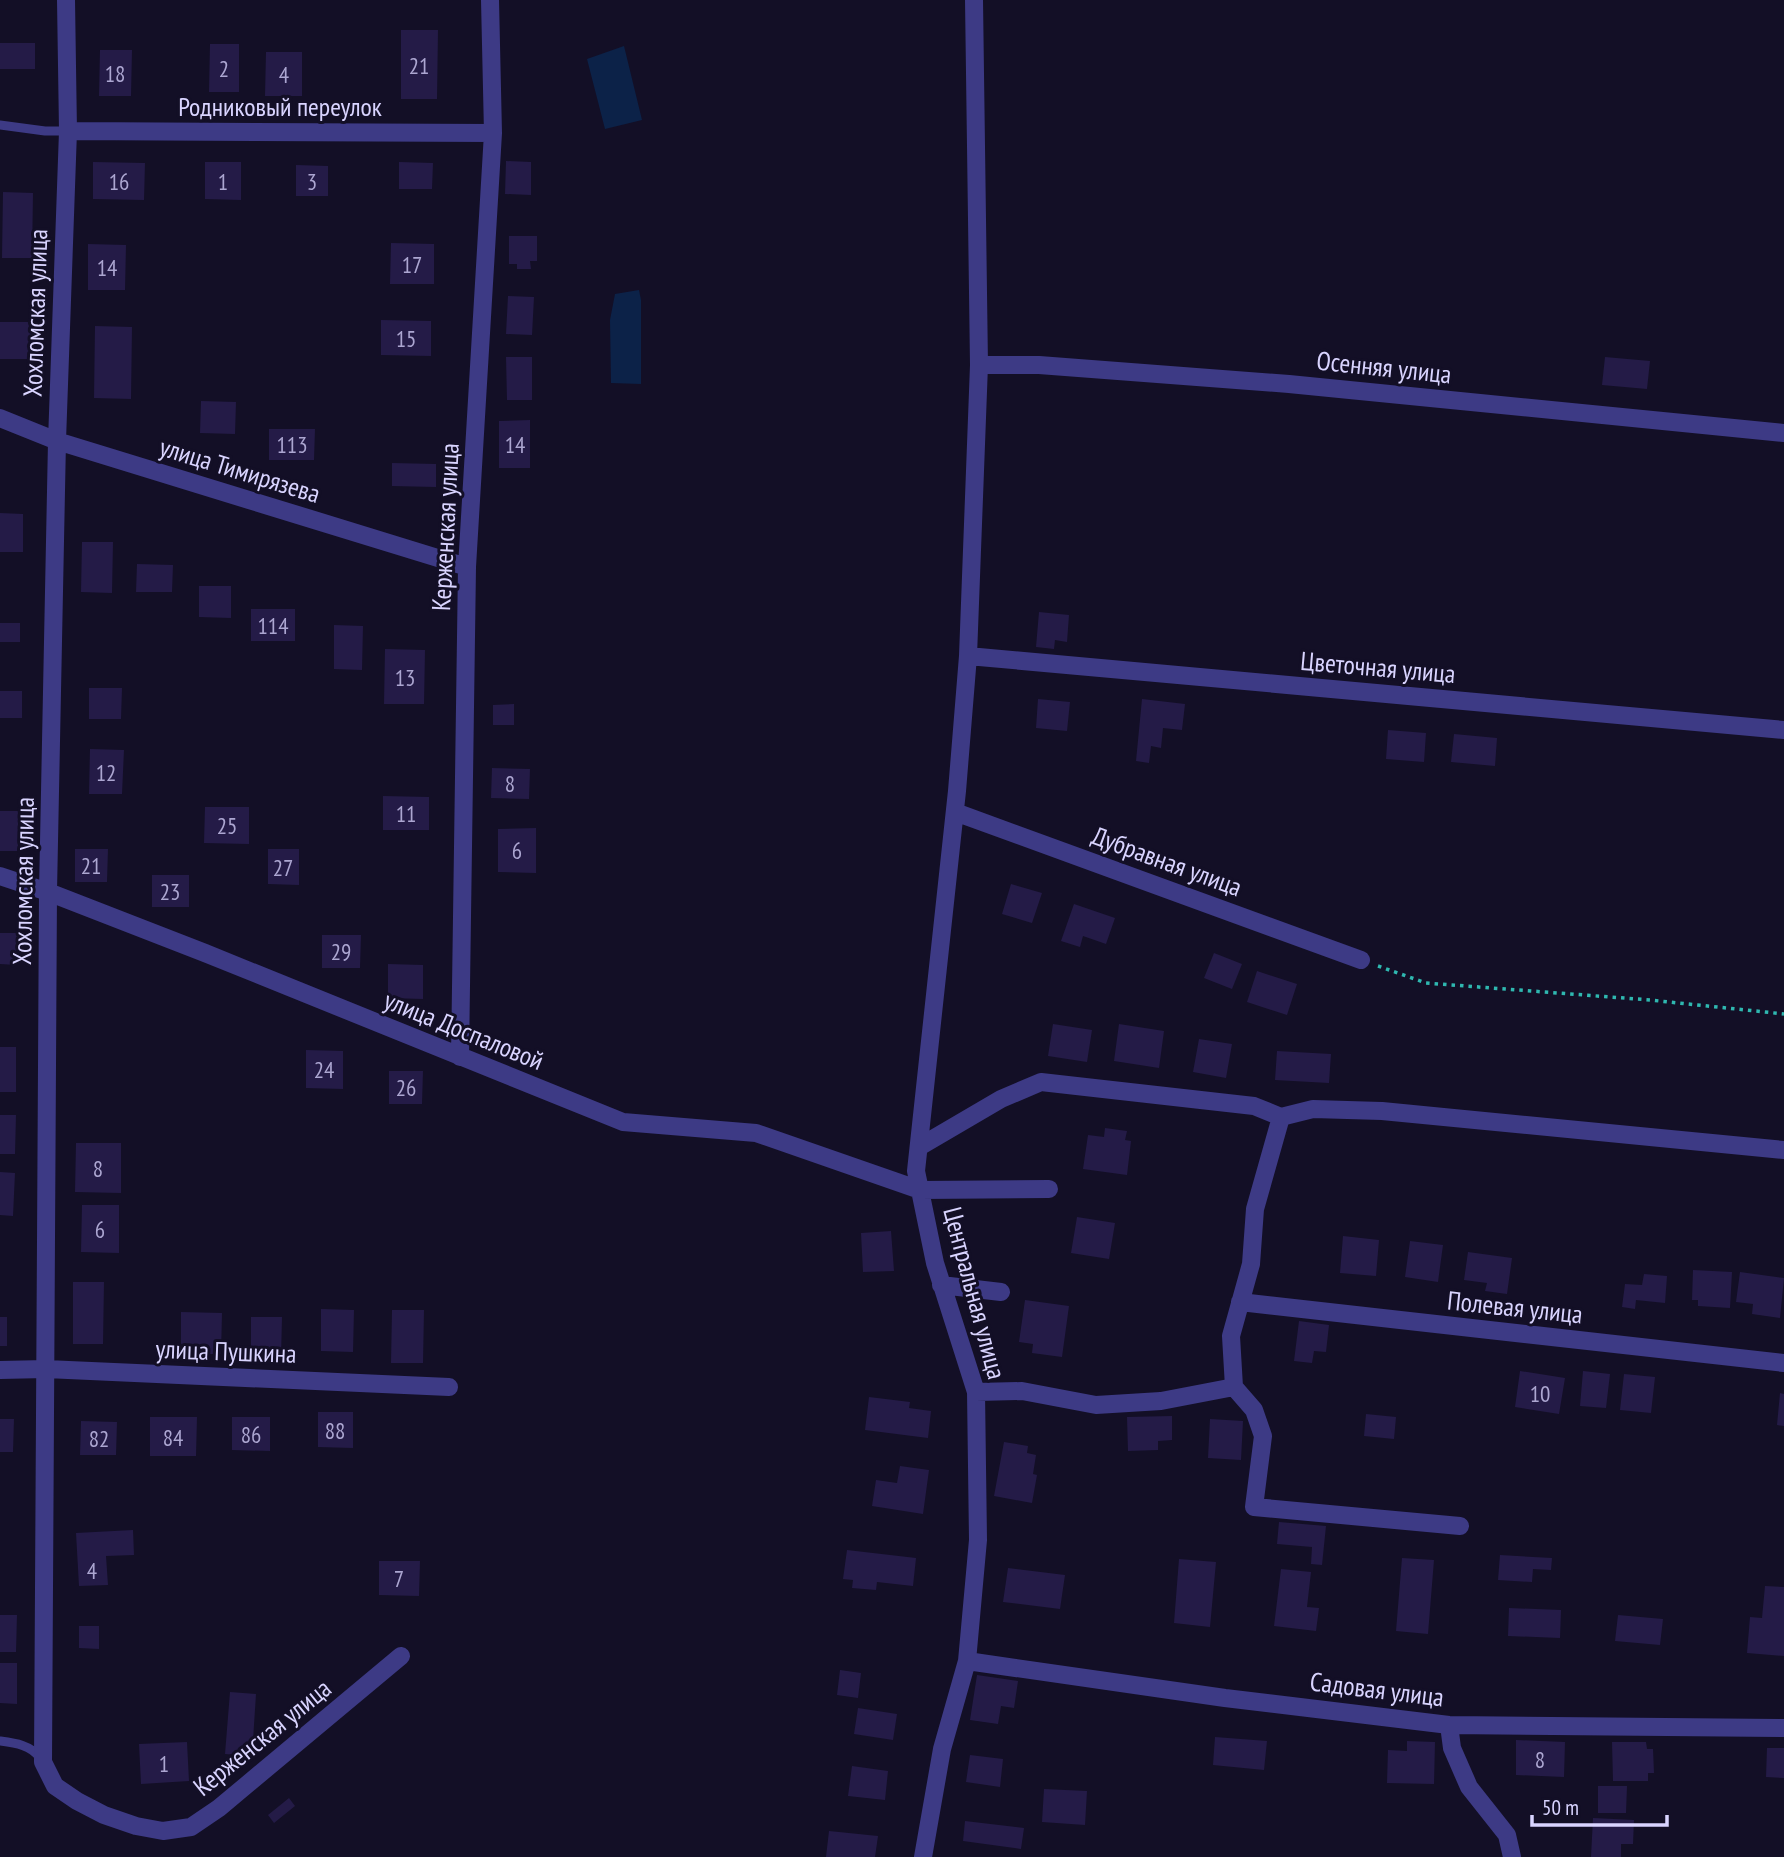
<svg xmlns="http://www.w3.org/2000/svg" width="1784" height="1857" font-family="'PT Sans Narrow',sans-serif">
	<rect width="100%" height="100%" fill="#130f26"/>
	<!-- water -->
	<path fill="#0c2248" d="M624,46l18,74 -37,9 -18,-70z
		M639,290l2,10v84l-30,-1 -1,-63 5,-26z"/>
	<!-- building -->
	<path fill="#241b47" d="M401,30h37l-1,69h-36z
		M0,43h35v26h-35z
		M210,44h29v48h-30z
		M100,50h32l-1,46h-32z
		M266,52h36v44h-37z
		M506,161l25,1v33l-26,-1z
		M93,162l52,1 -1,37 -51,-1z
		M205,162h36v38l-36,-1z
		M399,162l34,1 -1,26h-33z
		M296,165l32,1v30h-32z
		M3,192l30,1 -1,65h-30z
		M509,236h28v25h-7l1,8h-14v-5h-8z
		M391,243l43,1v40h-44z
		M88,244l38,1 -1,45h-37z
		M508,296l26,1 -2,38 -26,-1z
		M381,320l50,1v35l-50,-1z
		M0,322h39l-1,37h-38z
		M95,326l37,1 -1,72 -37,-1z
		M506,357h26v43h-25z
		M1605,357l45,4 -3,28 -45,-4z
		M201,401l35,1 -1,32 -35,-1z
		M530,420v48h-31v-47z
		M269,429h46l-1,31h-45z
		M392,463l44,1v23l-44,-1z
		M0,513l23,1v38h-23z
		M82,542h31l-1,51 -31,-1z
		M137,564l36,1 -1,27h-36z
		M199,586h32v32l-32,-1z
		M251,609h44v32h-44z
		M1039,612l30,3 -2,27 -12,-2 -1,9 -18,-2z
		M0,623h20v19h-20z
		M334,625l29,1 -1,44 -28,-1z
		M385,649l40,1 -1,54h-40z
		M89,688h33l-1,31h-32z
		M0,691h22v27h-22z
		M1038,699l32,3 -3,29 -31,-3z
		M1142,699l43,5 -3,26 -19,-2 -2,20 -10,-2 -2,17 -13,-2z
		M514,704v21h-21v-20z
		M1388,730l38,3 -2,29 -38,-3z
		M1454,734l43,4 -2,28 -44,-4z
		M90,749l34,1 -2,44h-33z
		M492,768l38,1 -1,30 -38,-1z
		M383,796l46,1v33h-46z
		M205,807h44v37l-45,-1z
		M0,811h18v40h-18z
		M536,828v45l-38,-1v-43z
		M75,849h33l-1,33h-32z
		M268,849h31v36l-31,-1z
		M152,875h37v32h-37z
		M1011,884l31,9 -10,30 -30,-9z
		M1074,904l41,14 -9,26 -23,-8 -3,11 -19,-6z
		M0,933h17l-1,32 -16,-1z
		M322,935h39l-1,33h-38z
		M1214,953l28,11 -10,25 -28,-11z
		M388,964l35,1v34l-35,-1z
		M1257,971l40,13 -10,31 -40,-13z
		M1053,1024l39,6 -5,32 -39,-6z
		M1119,1024l45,7 -5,37 -45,-7z
		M1199,1039l33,5 -6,34 -33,-6z
		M0,1047h16v45h-16z
		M306,1050l37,1v38l-37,-1z
		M1277,1051l54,3 -2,29 -54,-3z
		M389,1071h34l-1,33h-33z
		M0,1115h16l-1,39h-15z
		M1105,1128l22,3 -2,9 6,1 -4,34 -44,-6 5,-34 16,2z
		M76,1143h45v50l-46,-1z
		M0,1172l15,1 -2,43 -13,-1z
		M82,1205h37v48l-38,-1z
		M1077,1217l38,6 -6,36 -38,-6z
		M891,1231l3,40 -31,1 -2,-39z
		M1343,1236l36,4 -3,36 -36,-3z
		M1410,1241l33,4 -5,37 -33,-5z
		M1468,1252l44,6 -5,36 -22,-3 2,-8 -23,-3z
		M1693,1270l39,2 -2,36 -32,-2v-6h-6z
		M1740,1272l44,6 -4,40 -28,-4 1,-10 -17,-2z
		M1644,1274l23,2 -2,27 -29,-3 -1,9 -13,-2 3,-23 17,1z
		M73,1282h31l-1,62h-30z
		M1025,1300l44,6 -7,51 -30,-4 1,-9 -14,-2z
		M321,1309l33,1 -1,42 -32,-1z
		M392,1310h32l-1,53h-32z
		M181,1312l41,1 -1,41h-40z
		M0,1317h7v29h-7z
		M251,1317h31l-1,41 -30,-1z
		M1299,1321l30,4 -3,27 -12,-1 -2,12 -18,-2z
		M1520,1371l45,7 -6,36 -44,-7z
		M1583,1371l27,3 -4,34 -26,-2z
		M1624,1374l31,3 -4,36 -31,-3z
		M1780,1393l4,1v32l-7,-1z
		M869,1397l41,5 -1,6 22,3 -3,27 -63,-8z
		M318,1412h35v36l-35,-1z
		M1366,1414l30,3 -2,22 -30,-3z
		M1172,1416v24l-14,1v9l-30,1 -1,-34z
		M150,1417h47l-1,39h-46z
		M232,1417h38v34l-38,-1z
		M0,1419h14l-1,33h-13z
		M1210,1419l33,2 -2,39 -33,-2z
		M81,1421l36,1 -1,33h-36z
		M1004,1442l24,4 -1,7 9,2 -3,19 4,1 -5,28 -38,-7z
		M900,1466l29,4 -6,44 -51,-8 4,-26 21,3z
		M1279,1522l47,4 -4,39 -11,-1 1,-17 -35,-3z
		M133,1530l1,25 -28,1 2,29 -29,1 -3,-53z
		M847,1550l69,8 -3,28 -36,-4 -1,8 -24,-2 1,-8 -10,-1z
		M1500,1555l52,3 -1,12 -18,-1 -1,13 -34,-2z
		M1402,1558l32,2 -6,74 -32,-3z
		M1179,1559l37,3 -6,65 -36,-4z
		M379,1561h41l-1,35 -40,-1z
		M1008,1568l57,7 -5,34 -57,-7z
		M1281,1569l30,3 -4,35 12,1 -3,23 -42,-5z
		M1765,1586l19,1v69l-37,-3 3,-36 12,1z
		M1509,1608l52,2 -1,28 -52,-2z
		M0,1615h17l-1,37h-16z
		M1618,1615l45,4 -3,26 -45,-4z
		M79,1626h20v23l-20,-1z
		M0,1663h17v41l-17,-1z
		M840,1670l21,3 -3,25 -21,-3z
		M977,1675l41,6 -4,27 -13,-2 -3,18 -28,-4z
		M230,1692l26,2 -4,62 -27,-2z
		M858,1708l39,6 -4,26 -39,-6z
		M1215,1737l52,4 -3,29 -51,-5z
		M1516,1740l49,2 -1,35 -48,-2z
		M1407,1741l28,1 -1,42 -47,-1 1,-33 19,1z
		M187,1742l2,39 -48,3 -2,-40z
		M1612,1742h34l1,7h6l1,24h-6v8h-35z
		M1767,1748h17v30l-18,-1z
		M970,1755l33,4 -3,28 -34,-5z
		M852,1766l36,5 -3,29 -37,-4z
		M1598,1786h29l-1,27h-28z
		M1044,1789l43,2 -2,34 -43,-3z
		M289,1798l6,8 -21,17 -6,-8z
		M1593,1818l41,2 -1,24h-12v13h-30z
		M965,1821l59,7 -3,21 -58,-8z
		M829,1831l49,5 -3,21h-49z"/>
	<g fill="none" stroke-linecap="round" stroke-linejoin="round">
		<!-- path -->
		<path stroke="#2fb8b0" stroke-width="3.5" stroke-dasharray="3.5 5" stroke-linecap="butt" d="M1378,966l48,17 224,17 134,14"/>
		<!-- lane -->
		<path stroke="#3d3a85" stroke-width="9" d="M0,125l45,6h23
			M0,1741c15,2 31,4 40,17"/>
		<!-- street -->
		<path stroke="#3d3a85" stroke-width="18" d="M66,0l2,131 -11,310 -9,451 -5,870 12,24 22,15 27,14 32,11 27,5 28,-4 28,-19 182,-152
			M68,131l425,2
			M979,365h60l250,19 495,49
			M0,418l57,23 410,126
			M968,656l816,74
			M955,812l406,148
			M0,876l48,16 157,61 418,169 133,11 164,57 129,-1
			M460,1057l7,-490 26,-434 -3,-133
			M1281,1117l32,-8 69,2 402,39
			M919,1147l82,-48 40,-17 213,24 27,11 -26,92 -4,55 -20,72 3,51 -73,14 -65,4 -74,-14 -46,1
			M941,1285l60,7
			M1240,1302l544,61
			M0,1370l46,-1 403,18
			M1234,1387l20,23 9,26 -9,71 206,19
			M967,1661l258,37 224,27 335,3
			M1449,1725l3,23 17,39 38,48 5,22
			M923,1857l19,-108 25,-88 11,-121 -2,-148 -41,-129 -19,-92 41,-380 11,-135 11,-291 -5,-365"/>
	</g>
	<g text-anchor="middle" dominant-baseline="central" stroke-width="6" stroke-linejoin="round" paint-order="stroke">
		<!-- number labels -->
		<g font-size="23" fill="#aca6d1">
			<text x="419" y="65">21</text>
			<text x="224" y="68">2</text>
			<text x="115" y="73">18</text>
			<text x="284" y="74">4</text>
			<text x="119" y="181">16</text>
			<text x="223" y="181">1</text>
			<text x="312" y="181">3</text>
			<text x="412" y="264">17</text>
			<text x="107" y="267">14</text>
			<text x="406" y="338">15</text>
			<text x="292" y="444">113</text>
			<text x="515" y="444">14</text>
			<text x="273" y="625">114</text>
			<text x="405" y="677">13</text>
			<text x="106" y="772">12</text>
			<text x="510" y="783">8</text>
			<text x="406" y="813">11</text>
			<text x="227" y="825">25</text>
			<text x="517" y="850">6</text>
			<text x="91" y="865">21</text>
			<text x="283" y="867">27</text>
			<text x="170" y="891">23</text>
			<text x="341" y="951">29</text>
			<text x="324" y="1069">24</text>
			<text x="406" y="1087">26</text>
			<text x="98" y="1168">8</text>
			<text x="100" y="1229">6</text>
			<text x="1540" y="1393">10</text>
			<text x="335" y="1430">88</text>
			<text x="251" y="1434">86</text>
			<text x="173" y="1437">84</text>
			<text x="99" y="1438">82</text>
			<text x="92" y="1570">4</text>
			<text x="399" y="1578">7</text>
			<text x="1540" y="1759">8</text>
			<text x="164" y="1763">1</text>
		</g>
		<!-- street labels -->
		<g font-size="26" fill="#d9d4ff" stroke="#130f26">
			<text x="280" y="106">Родниковый переулок</text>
			<text transform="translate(35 313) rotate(-88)">Хохломская улица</text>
			<text transform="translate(1384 367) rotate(6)">Осенняя улица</text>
			<text transform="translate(240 470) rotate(17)">улица Тимирязева</text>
			<text transform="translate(445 527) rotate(-87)">Керженская улица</text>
			<text transform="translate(1378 667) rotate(5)">Цветочная улица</text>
			<text transform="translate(1167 861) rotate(20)">Дубравная улица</text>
			<text transform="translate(23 881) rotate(-89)">Хохломская улица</text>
			<text transform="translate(464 1030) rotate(22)">улица Доспаловой</text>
			<text transform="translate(975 1293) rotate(75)">Центральная улица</text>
			<text transform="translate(1515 1307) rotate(6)">Полевая улица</text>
			<text transform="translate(226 1351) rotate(2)">улица Пушкина</text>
			<text transform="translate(1377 1689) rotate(7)">Садовая улица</text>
			<text transform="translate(262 1737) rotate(-39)">Керженская улица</text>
		</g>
	</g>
	<!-- scale -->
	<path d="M1532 1815v10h135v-10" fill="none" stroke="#d9d4ff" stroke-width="3.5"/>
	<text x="1542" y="1815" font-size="21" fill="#d9d4ff" stroke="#130f26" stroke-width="5" paint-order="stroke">50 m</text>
</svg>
